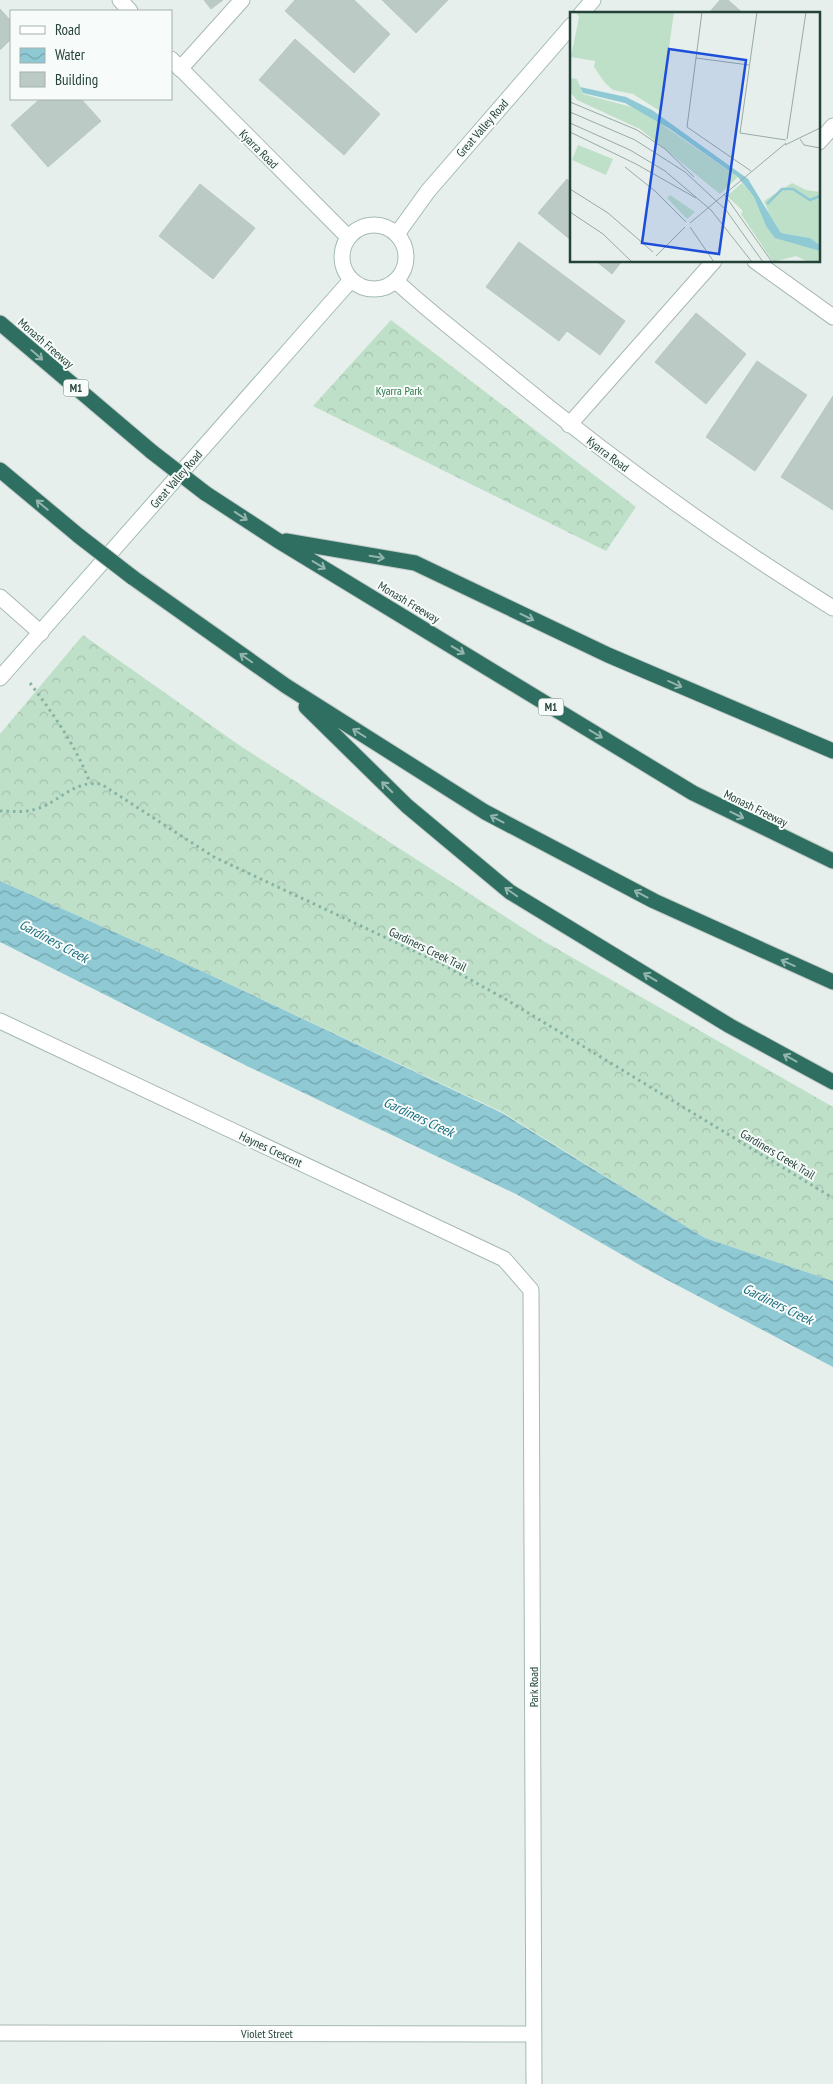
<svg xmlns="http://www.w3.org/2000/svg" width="833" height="2084" font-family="'PT Sans Narrow',sans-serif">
	<defs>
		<pattern id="forest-crowns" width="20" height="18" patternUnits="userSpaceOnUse" patternTransform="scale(1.25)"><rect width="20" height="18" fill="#bfe0c8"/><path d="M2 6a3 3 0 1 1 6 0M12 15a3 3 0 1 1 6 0" fill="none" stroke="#a4c1ad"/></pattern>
		<pattern id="water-waves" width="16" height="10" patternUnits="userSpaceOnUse" patternTransform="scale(1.25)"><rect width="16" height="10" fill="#8ec9d4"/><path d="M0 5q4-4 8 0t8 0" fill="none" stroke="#74a5ad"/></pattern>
	</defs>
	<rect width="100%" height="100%" fill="#e6efeb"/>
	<!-- forest -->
	<path fill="url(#forest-crowns)" d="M391,320l245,187 -30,44 -293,-145z
		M83,635l156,110 301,194 293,168v174l-128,-43 -203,-126 -296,-139 -206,-92v-147z"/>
	<!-- water -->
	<path fill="url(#water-waves)" d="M0,881l206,92 296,140 203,125 128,43v86l-181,-95 -136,-78 -269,-128 -247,-124z"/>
	<!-- building -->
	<path fill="#bbcac4" stroke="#b8c9c2" d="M204,0h19l-12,9z
		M295,0h59l36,34 -36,39 -69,-62z
		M382,0h66l-32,33z
		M720,0h8l16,14h-36z
		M0,9l11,12v18l-11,11z
		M295,39l85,75 -36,41 -85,-75z
		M40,99h41l20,22 -53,46 -37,-42z
		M567,179l5,4v58l-34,-28z
		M200,184l55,44 -42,51 -54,-43z
		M519,242l106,79 -25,34 -33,-24 -8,10 -73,-54z
		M596,261h26l-10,13z
		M696,313l50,41 -40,50 -51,-42z
		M757,361l50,34 -52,76 -49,-34z
		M833,396v114l-52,-33z"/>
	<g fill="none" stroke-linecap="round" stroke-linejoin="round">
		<defs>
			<path id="lane" d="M180,69l62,-69
				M819,142l14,-16
				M755,261l78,56
				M569,425l145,-164"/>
			<path id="street" d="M120,0l10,11
				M171,59l177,178
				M396,281c32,30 68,57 102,85 106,88 217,169 335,242
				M0,597l41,36
				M0,1021l504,238 27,31 3,794
				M0,2033l533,1"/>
			<path id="secondary" d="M581,14l12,-14
				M342 257a32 32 0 1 1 64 0a32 32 0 1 1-64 0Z
				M397,234l31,-43 144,-166
				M0,678l351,-398"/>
			<path id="highway" d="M0,323l152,129
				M0,470l79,66
				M205,493l72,47 416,253 140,68
				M286,541l129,22 193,92 225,96
				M132,577l154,109 199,126 169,89 179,81
				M306,707l101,99 103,86 220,134 103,56"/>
		</defs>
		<!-- lane casing -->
		<use href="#lane" stroke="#a8b8b2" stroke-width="17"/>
		<!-- street casing -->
		<use href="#street" stroke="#a8b8b2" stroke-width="17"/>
		<!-- secondary casing -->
		<use href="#secondary" stroke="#a4bbb3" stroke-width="17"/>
		<!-- highway casing -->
		<use href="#highway" stroke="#c2cac8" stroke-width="17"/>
		<!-- path -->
		<path stroke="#86b3a5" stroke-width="3" stroke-dasharray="2.5 4" stroke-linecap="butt" d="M30,683c24,32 46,63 60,100
			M0,811c12,0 25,2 36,-2 24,-7 37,-29 65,-25l113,73 228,107 65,36 326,198"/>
		<!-- lane -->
		<use href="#lane" stroke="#fff" stroke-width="15"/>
		<!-- street -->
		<use href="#street" stroke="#fff" stroke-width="15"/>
		<!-- secondary -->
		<use href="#secondary" stroke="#fff" stroke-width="15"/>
		<!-- highway -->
		<use href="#highway" stroke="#2f6f62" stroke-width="15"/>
		<defs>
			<path id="highway-bridge" d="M152,452l53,41
				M79,536l53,41"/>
		</defs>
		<!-- highway-bridge casing -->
		<use href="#highway-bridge" stroke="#c2cac8" stroke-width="17" stroke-linecap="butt"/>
		<!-- highway-bridge -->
		<use href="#highway-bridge" stroke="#2f6f62" stroke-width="15"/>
	</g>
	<!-- one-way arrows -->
	<defs><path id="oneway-shaft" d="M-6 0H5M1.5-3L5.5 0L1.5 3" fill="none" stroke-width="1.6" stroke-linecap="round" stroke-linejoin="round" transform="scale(1.25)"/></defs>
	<g stroke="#93b5ae">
		<use href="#oneway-shaft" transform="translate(37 355) rotate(41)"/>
		<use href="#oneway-shaft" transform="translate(42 505) rotate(-140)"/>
		<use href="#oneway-shaft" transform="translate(241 516) rotate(33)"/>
		<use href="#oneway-shaft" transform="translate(377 557) rotate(10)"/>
		<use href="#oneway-shaft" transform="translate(319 565) rotate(31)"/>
		<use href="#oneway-shaft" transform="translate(527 617) rotate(26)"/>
		<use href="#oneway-shaft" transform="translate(458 650) rotate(31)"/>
		<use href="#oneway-shaft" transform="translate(246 658) rotate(-145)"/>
		<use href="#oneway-shaft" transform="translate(675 684) rotate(24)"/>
		<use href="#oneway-shaft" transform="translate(359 733) rotate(-148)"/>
		<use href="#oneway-shaft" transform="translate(596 734) rotate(31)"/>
		<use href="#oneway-shaft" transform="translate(387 787) rotate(-135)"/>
		<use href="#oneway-shaft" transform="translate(737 815) rotate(26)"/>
		<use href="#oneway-shaft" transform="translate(497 819) rotate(-152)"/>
		<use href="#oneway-shaft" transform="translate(511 892) rotate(-145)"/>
		<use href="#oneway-shaft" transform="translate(641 894) rotate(-152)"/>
		<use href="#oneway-shaft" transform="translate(788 963) rotate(-156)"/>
		<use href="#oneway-shaft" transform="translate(650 977) rotate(-149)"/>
		<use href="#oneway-shaft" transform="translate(790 1058) rotate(-151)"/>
	</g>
	<g text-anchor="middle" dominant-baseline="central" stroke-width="4" stroke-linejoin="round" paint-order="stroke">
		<!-- shield labels -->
		<g fill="#f7fbf9" stroke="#637a73" stroke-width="1">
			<rect x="63.5" y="379.5" width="25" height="17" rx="4"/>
			<rect x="538.5" y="698.5" width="25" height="17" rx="4"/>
		</g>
		<g font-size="11" font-weight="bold" fill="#24423a">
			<text x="76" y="388">M1</text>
			<text x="551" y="707">M1</text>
		</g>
		<!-- street labels -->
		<g font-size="12" fill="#24423a" stroke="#f7fbf9">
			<text transform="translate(482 128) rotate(-49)">Great Valley Road</text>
			<text transform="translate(259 149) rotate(45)">Kyarra Road</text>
			<text transform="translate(46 343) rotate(41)">Monash Freeway</text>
			<text transform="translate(608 454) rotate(37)">Kyarra Road</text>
			<text transform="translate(176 479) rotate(-49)">Great Valley Road</text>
			<text transform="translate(409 602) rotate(31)">Monash Freeway</text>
			<text transform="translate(756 808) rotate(26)">Monash Freeway</text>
			<text transform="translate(428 949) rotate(26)">Gardiners Creek Trail</text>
			<text transform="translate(271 1149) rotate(25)">Haynes Crescent</text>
			<text transform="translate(778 1154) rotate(31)">Gardiners Creek Trail</text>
			<text transform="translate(533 1687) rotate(-90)">Park Road</text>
			<text x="267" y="2033">Violet Street</text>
		</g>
		<!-- park labels -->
		<g font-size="12" fill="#2d7a4b" stroke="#f7fbf9">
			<text x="399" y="390">Kyarra Park</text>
		</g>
		<!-- water labels -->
		<g font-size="14" font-style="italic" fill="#1c6f80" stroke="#f7fbf9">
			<text transform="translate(54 941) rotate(28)">Gardiners Creek</text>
			<text transform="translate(419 1117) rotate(25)">Gardiners Creek</text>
			<text transform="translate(778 1304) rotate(26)">Gardiners Creek</text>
		</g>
	</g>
	<!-- overview -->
	<g transform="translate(570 12)">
		<rect width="250" height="250" fill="#e6efeb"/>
		<path d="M6,0h98l-14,99 -27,-17 -20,-4 -8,-7 -11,-16 1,-6 -24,-4 8,-40zM0,66l7,1 6,15 56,15 99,68 -18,17 -80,-65 -63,-29 -7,-8zM172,171l12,14 12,29 50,22 4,3v11h-12l-12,-6 -23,6 -32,-48 2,-3 -16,-15zM222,171l14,7 14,2v53l-10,-7 -29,-5 -12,-20 -5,-12zM100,183l25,17 -8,7 -20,-21z" fill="#bfe0c8"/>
		<path d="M12,0h31l-1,9 -31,-4zM61,7l20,9 9,17 -6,29 -9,11 -9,4 -22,-8 -12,-20 6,-29 11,-11zM8,133l35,14 -7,16 -34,-15z" fill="#bfe0c8"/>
		<path d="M10,75l46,10 26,13 96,69 33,54 29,5 10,7v6l-45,-13 -9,-12 -12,-29 -16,-20 -68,-48 -45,-26 -42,-10z" fill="#8ec9d4"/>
		<path fill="none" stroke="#8ec9d4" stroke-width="2.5" d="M197,192l15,-15h11l17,11 10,-4"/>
		<path fill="none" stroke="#98aaa4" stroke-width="1" d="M132,0l-15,115 64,44M187,0l-17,121 46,7M126,46l53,7M0,90l67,28 28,19 29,28M0,100l65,28 50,32 41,38 37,52M0,111l60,27 35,21 46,39 41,52M0,120l66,32 60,34M217,127l19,-127M230,127l4,6 16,3M215,133l35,-17M55,155l30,24 31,31M0,177l38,24 45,39M154,182l48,68M0,200l33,22 29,28M120,211l96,-80M120,215l24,35M86,244l29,-29"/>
		<path fill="#1d4ed8" fill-opacity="0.15" stroke="#1d4ed8" stroke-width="2.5" d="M99,37l77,11 -27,194 -77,-11z"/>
		<rect width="250" height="250" fill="none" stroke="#24423a" stroke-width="2.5"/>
	</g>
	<!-- legend -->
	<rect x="10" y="10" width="162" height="90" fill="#f7fbf9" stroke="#a3b1ad"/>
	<rect x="20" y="26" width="25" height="8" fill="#ffffff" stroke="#a3b1ad"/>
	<text x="55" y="35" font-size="15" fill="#24423a">Road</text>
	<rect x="20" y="48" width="25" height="15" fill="url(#water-waves)" stroke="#a3b1ad"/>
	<text x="55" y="60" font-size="15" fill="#24423a">Water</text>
	<rect x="20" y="72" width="25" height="15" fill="#bbcac4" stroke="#a3b1ad"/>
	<text x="55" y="85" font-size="15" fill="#24423a">Building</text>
</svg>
